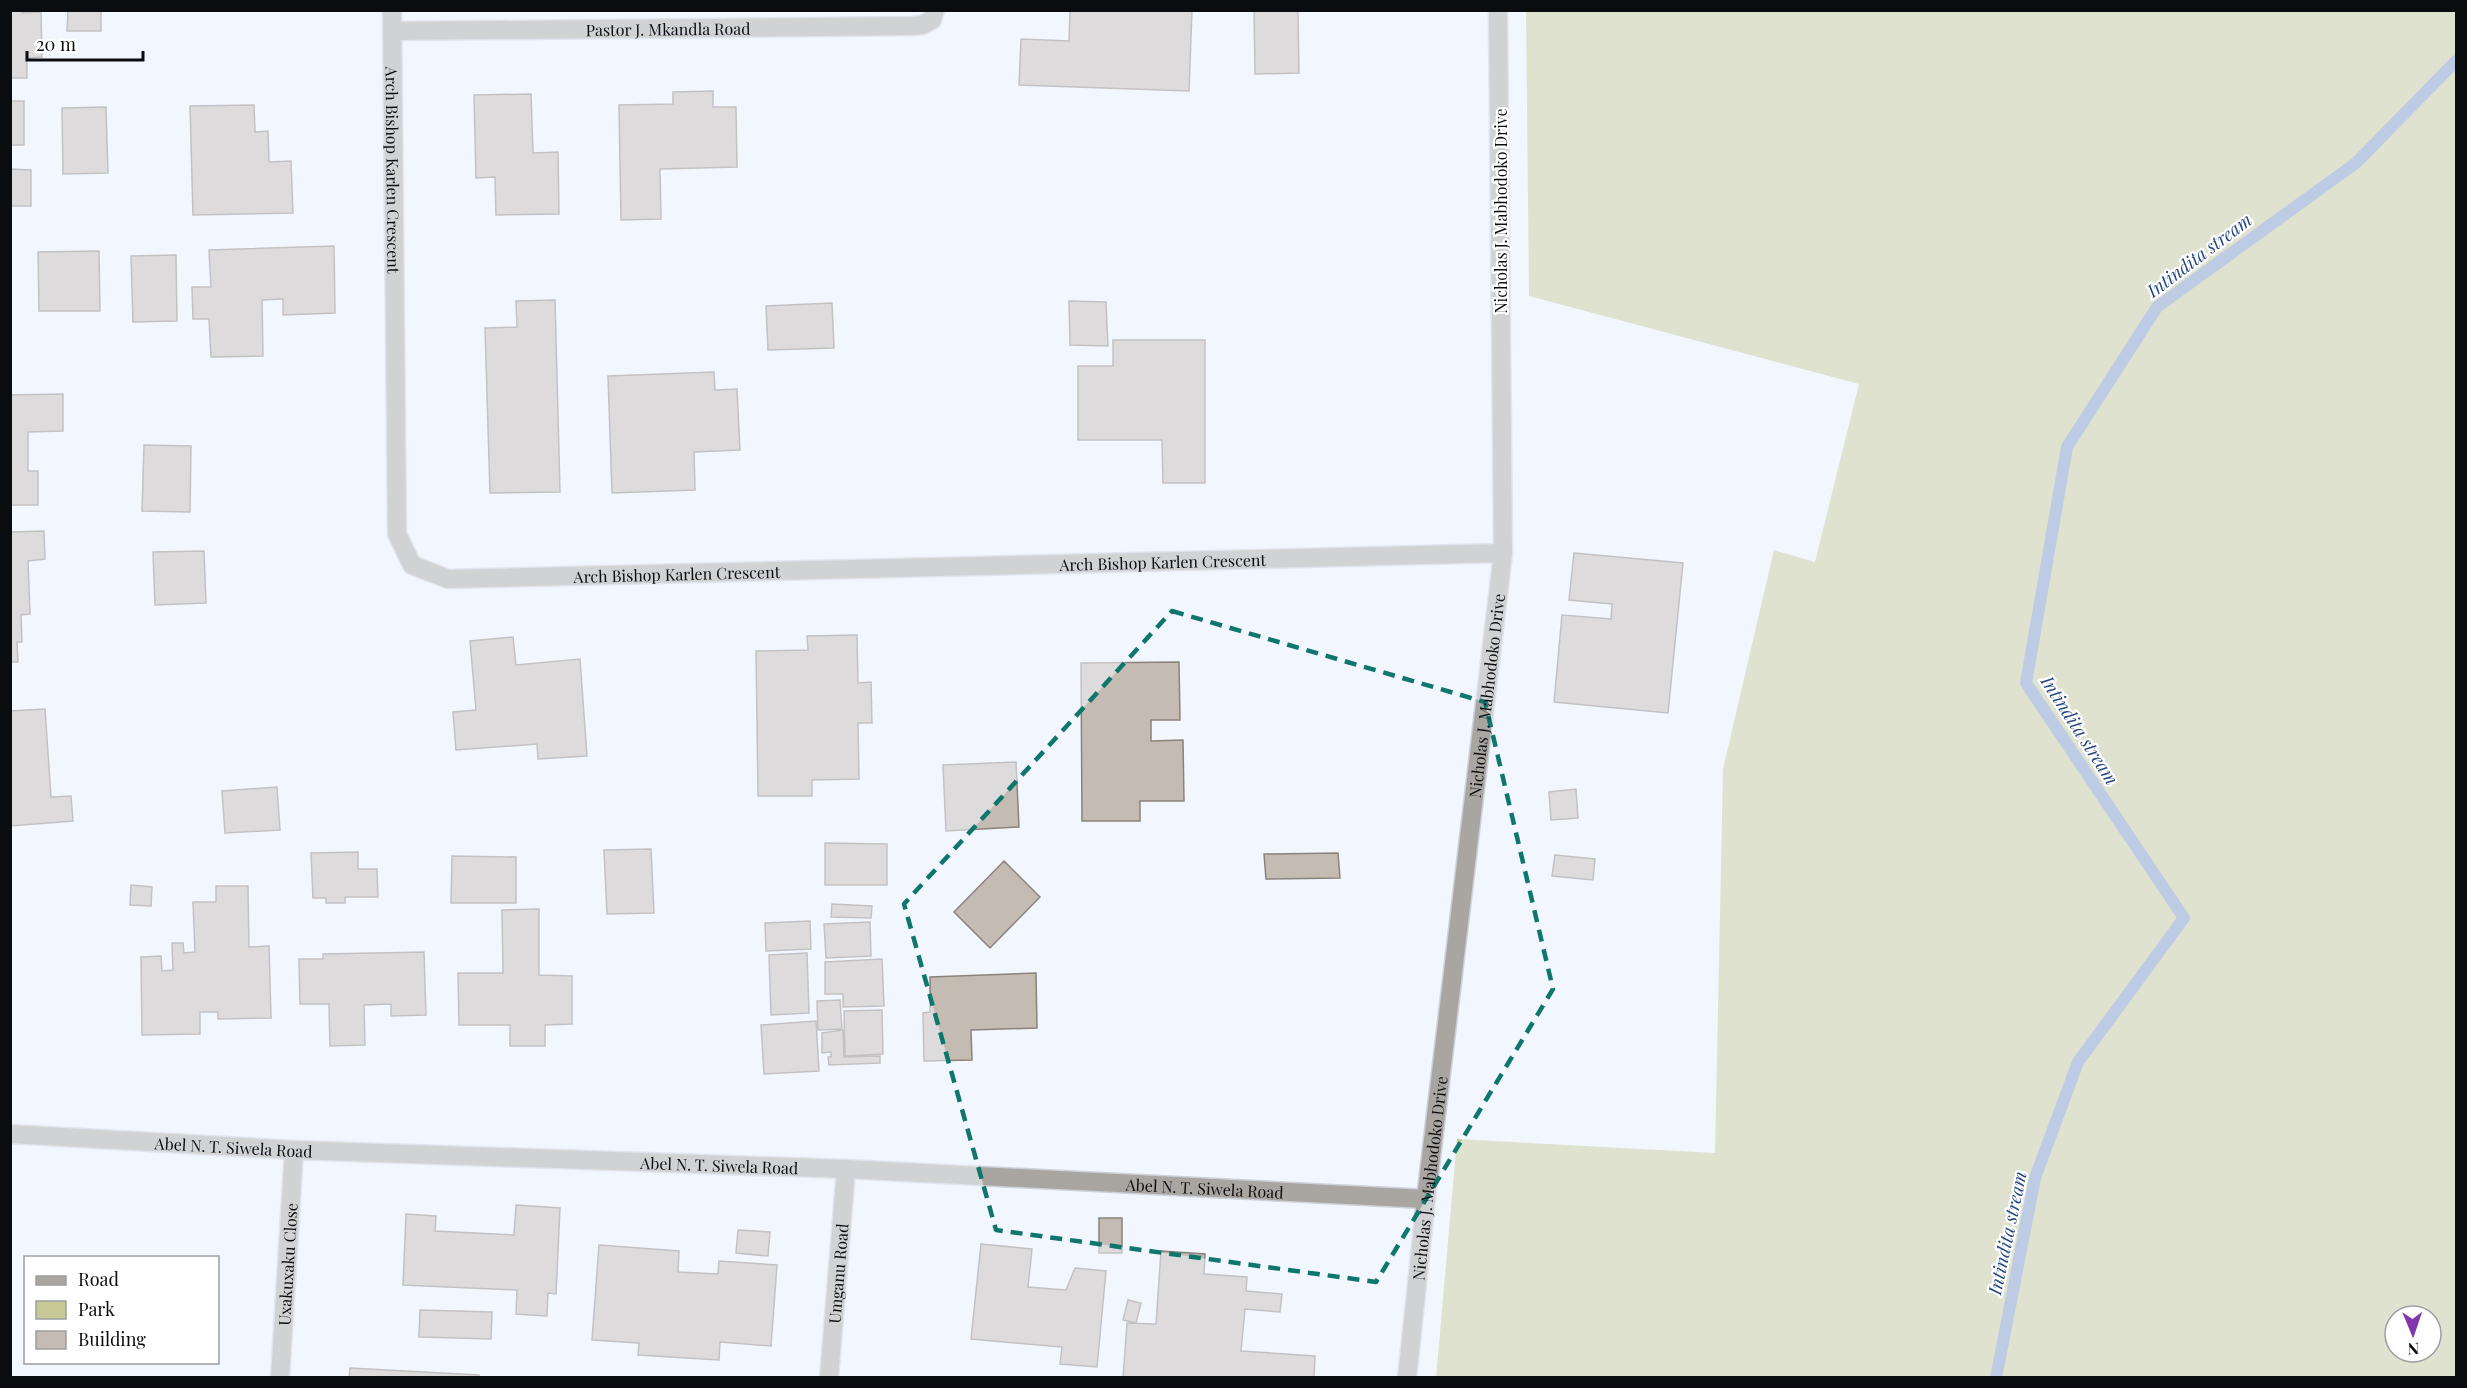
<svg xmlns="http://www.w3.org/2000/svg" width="2467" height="1388" font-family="'Playfair Display',serif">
	<rect width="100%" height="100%" fill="#f2f6ff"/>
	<!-- green -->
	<path fill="#c7ca94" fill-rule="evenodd" d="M1526,11h930v1366l-1020,1 21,-239 258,14 8,-384 51,-219 41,12 44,-178 -330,-88zM2395,1316h36v36h-36z"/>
	<!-- forest -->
	<path fill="#c5c992" d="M2205,216l54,52 -16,91 -70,57 -47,98 8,145 131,123 -31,73 12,18 29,-18 52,2 40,28 45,-38 44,-29v227l-98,-28 -142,3 -99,87 -55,77 15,112 -21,81h-96l17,-67 -14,-137 11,-65 -44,-49 -25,-106 49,-35 -31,-63 -81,-62 -9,-50 37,-67 -15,-55 37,-160 97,-81 87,-132z"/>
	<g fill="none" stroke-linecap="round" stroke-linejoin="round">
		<!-- stream -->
		<path stroke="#7d98c5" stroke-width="12" d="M1996,1378l39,-200 43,-116 106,-144 -158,-235 41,-236 90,-140 199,-144 100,-102"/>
	</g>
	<!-- building -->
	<path fill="#c4bbb2" stroke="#8b837a" stroke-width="1.5" d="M10,10h12v3l19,-1 1,45 -15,1v20h-17z
		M68,10h33v21h-34z
		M1070,10h122l-3,81 -170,-6 2,-46 48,2z
		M1254,10h44l1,63 -44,1z
		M713,91v16h23l1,60 -77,2 1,50 -40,1 -2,-115 54,-1v-12z
		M531,94l2,59 25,-1 1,62 -63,1 -1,-38 -19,1 -2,-83z
		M10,101h14v44h-14z
		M254,105l1,27 13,-1 1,31 22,-1 2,52 -100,2 -3,-109z
		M106,107l2,66 -45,1 -1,-66z
		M10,169l21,1v36h-21z
		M334,246l1,67 -52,2v-16l-21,1 1,56 -52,1 -2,-38h-16l-1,-32h19l-2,-37z
		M99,251l1,60h-61l-1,-59z
		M176,255l1,66 -44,1 -2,-66z
		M555,300l5,192 -70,1 -5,-165 32,-1 -1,-26z
		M1069,301l37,1 2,44 -38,-1z
		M832,303l2,45 -66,2 -2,-44z
		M1113,340h92v143h-42l-1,-43h-84v-74h35z
		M714,372l1,18 22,-1 3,61 -46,2 1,38 -83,3 -4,-117z
		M63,394v37l-35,1v39h10v34h-28v-110z
		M144,445l47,1 -1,66 -48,-1z
		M44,531l1,28 -17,2 2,53 -9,1 1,27h-5l1,20h-8v-130z
		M204,551l2,52 -51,2 -2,-53z
		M1574,553l109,10 -15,150 -114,-11 8,-87 49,4 1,-15 -43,-4z
		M857,635l1,48 13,-1 1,41h-14l1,56 -47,1v16h-54l-2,-145 52,-1 -1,-14z
		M513,637l3,28 64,-6 7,97 -49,3 -1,-15 -81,6 -3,-38 23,-2 -6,-69z
		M1179,662l1,58h-29v21l32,-1 1,61h-44v20h-58l-1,-158z
		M45,709l6,88 20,-1 2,25 -63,5v-115z
		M1016,762l3,65 -73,4 -3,-66z
		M277,787l3,43 -55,3 -3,-42z
		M1576,789l2,29 -27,2 -2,-28z
		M825,843l62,1v41h-62z
		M651,849l3,64 -47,1 -3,-64z
		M358,852v17h19l1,28h-33v6h-19v-5h-13l-2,-45z
		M1338,853l2,25 -74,1 -2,-25z
		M1555,855l40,4 -2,21 -41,-4z
		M452,856l64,1v46h-65z
		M1004,861l36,36 -50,51 -36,-36z
		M131,885l21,2 -1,19 -21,-1z
		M216,886h32l1,61 20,-1 2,72 -53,1v-7h-18v22l-58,1 -1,-78 20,-1 1,15 11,-1 -1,-27h11l1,10 11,-1 -2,-50h23z
		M832,904l40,2 -1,12 -40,-1z
		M539,909v66l33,1v48l-27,1v21h-35v-21h-51l-1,-52h45l-1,-63z
		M810,921l1,28 -45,2 -1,-28z
		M870,922l1,34 -45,2 -2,-34z
		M424,952l2,63 -35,1v-12l-27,1 1,40 -35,1 -1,-42h-29l-1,-45h24v-5z
		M807,953l2,60 -38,2 -2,-60z
		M882,959l2,47 -41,1v-13h-18v-32z
		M1036,973l1,55 -66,2 1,30 -48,1 -1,-48 7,-1v-35z
		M840,1000l2,29 -24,1 -1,-29z
		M882,1010l1,44 -38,2 -1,-45z
		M816,1021l3,50 -55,3 -3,-49z
		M843,1030l1,27 36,-1v7l-51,2 -1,-8h3v-5l-9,1v-20z
		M516,1205l44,3 -4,86 -8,-1 -1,23 -31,-2 1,-24 -114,-5 3,-71 30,2 -1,15 79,4z
		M1099,1218h23v35h-23z
		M738,1230l32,2 -2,24 -32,-3z
		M981,1244l51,5 -4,38 38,3 9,-22 31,3 -9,96 -37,-3 2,-17 -91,-8z
		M599,1245l80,6 -1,21 40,2 1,-13 58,4 -6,81 -51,-4 -1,18 -81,-5 1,-12 -47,-3z
		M1161,1251l44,3 -1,20 43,3 -1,14 36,3 -2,18 -35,-3 -4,42 74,5 -1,22h-191l4,-55 29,1z
		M1128,1300l13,3 -5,20 -13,-3z
		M420,1310l72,2 -1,27 -72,-2z
		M350,1368l129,7v3h-130z"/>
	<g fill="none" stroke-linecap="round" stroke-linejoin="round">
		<defs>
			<g id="minor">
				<path id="s1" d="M392,10l5,524 15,31 36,14 1055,-26"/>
				<path id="s2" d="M392,31l522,-5 8,-1 10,-5 3,-10"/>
				<path id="s3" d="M10,1134l284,16 552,19 580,30"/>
				<path id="s4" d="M280,1378l14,-228"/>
				<path id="s5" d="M829,1378l17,-209"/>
				<path id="s6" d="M1407,1378l19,-179 77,-646 -5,-543"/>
			</g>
		</defs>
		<!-- minor casing -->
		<use href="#minor" stroke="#cdd1d9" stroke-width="21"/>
		<!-- minor -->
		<use href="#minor" stroke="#a9a6a1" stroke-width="18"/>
	</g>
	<!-- marked area -->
	<path d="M0 0H2467V1388H0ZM1172,611l313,91 68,287 -177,293 -380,-52 -92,-326z" fill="#f2f6ff" fill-opacity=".55" fill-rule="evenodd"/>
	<path fill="none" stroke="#0f766e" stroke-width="4.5" stroke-dasharray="12 8" stroke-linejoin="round" d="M1172,611l313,91 68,287 -177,293 -380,-52 -92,-326z"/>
	<g text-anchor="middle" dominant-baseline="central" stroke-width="4.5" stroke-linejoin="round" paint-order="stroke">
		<!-- street labels -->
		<g font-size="16" fill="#0b0c10" stroke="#fff">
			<text stroke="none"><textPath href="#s2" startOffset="276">Pastor J. Mkandla Road</textPath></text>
			<text stroke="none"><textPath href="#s1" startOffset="160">Arch Bishop Karlen Crescent</textPath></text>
			<text transform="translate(1500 211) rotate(-90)">Nicholas J. Mabhodoko Drive</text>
			<text stroke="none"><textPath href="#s1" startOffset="1312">Arch Bishop Karlen Crescent</textPath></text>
			<text stroke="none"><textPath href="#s1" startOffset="826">Arch Bishop Karlen Crescent</textPath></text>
			<text stroke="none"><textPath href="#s6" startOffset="687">Nicholas J. Mabhodoko Drive</textPath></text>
			<text stroke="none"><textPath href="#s3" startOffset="224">Abel N. T. Siwela Road</textPath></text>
			<text stroke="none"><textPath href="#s3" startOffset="710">Abel N. T. Siwela Road</textPath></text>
			<text stroke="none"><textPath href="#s6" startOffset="201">Nicholas J. Mabhodoko Drive</textPath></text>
			<text stroke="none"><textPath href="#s3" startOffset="1196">Abel N. T. Siwela Road</textPath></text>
			<text stroke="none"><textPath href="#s4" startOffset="114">Uxakuxaku Close</textPath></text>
			<text stroke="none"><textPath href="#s5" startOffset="105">Umganu Road</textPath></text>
		</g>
		<!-- water labels -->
		<g font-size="18" font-style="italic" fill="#24467f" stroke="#fff">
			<text transform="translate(2199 255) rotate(-37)">Intindita stream</text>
			<text transform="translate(2080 730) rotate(57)">Intindita stream</text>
			<text transform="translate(2007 1233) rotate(-78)">Intindita stream</text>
		</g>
	</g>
	<!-- border -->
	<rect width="2467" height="1388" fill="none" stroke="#0b0c10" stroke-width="24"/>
	<!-- legend -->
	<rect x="24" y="1256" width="195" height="108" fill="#ffffff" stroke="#9d9e9f" stroke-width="1.5"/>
	<rect x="36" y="1276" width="30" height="9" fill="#a9a6a1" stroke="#9d9e9f" stroke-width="1.5"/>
	<text x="78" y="1286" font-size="18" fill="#0b0c10">Road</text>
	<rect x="36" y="1301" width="30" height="18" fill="#c7ca94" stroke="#9d9e9f" stroke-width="1.5"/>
	<text x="78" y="1316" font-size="18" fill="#0b0c10">Park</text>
	<rect x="36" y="1331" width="30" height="18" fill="#c4bbb2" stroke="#9d9e9f" stroke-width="1.5"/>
	<text x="78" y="1346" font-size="18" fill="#0b0c10">Building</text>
	<!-- north arrow -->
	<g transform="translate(2413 1334) rotate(178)"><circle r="28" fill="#ffffff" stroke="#9d9e9f" stroke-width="1.5"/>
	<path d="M0-4.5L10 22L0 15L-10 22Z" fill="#8137aa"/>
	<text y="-9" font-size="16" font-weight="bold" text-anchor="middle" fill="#0b0c10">N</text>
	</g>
	<!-- scale -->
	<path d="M27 51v9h116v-9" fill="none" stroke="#0b0c10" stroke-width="3"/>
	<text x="36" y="51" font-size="18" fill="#0b0c10" stroke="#ffffff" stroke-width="4.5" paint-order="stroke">20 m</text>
</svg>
